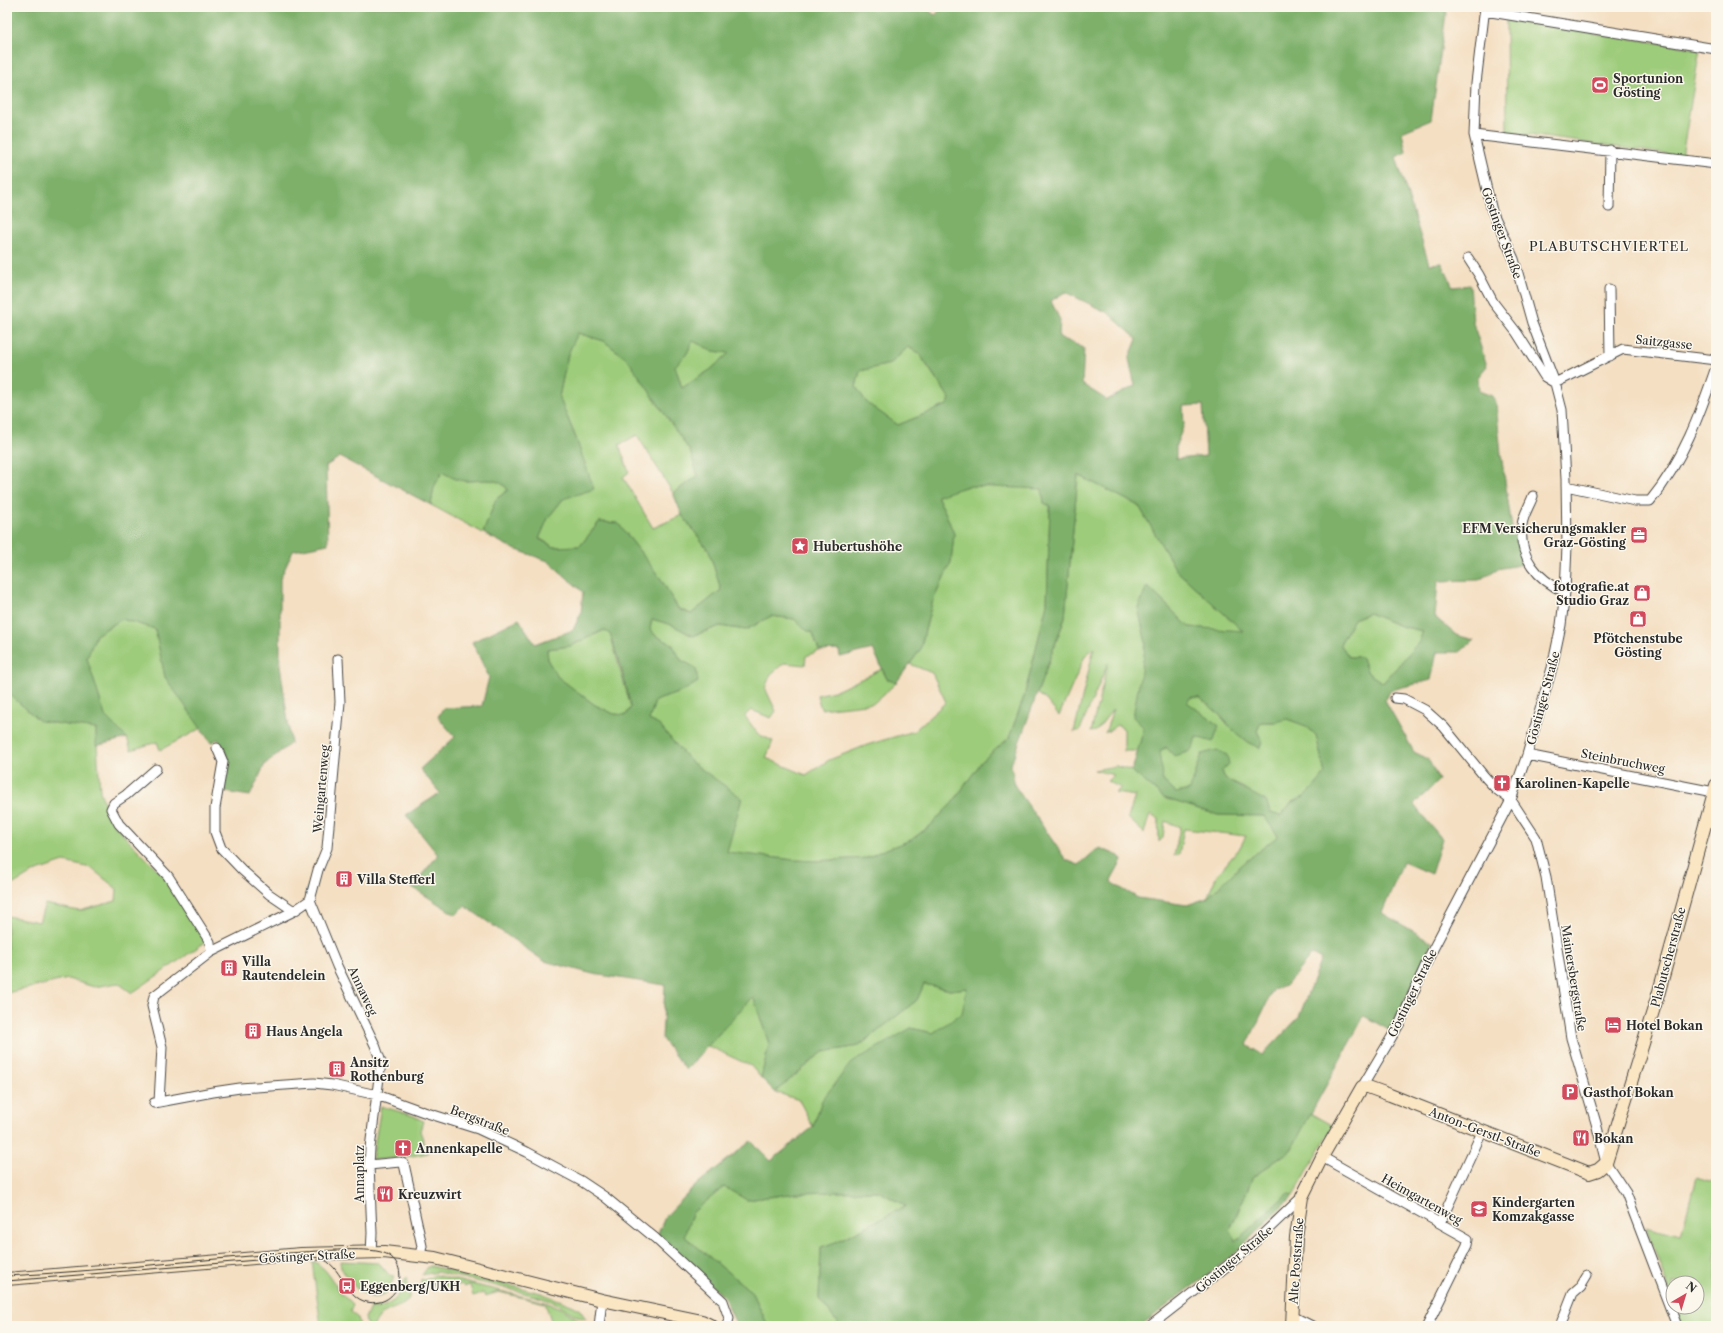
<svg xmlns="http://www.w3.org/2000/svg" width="1723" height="1333" font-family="'Libre Caslon Text',serif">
	<rect width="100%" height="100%" fill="#fbf7ec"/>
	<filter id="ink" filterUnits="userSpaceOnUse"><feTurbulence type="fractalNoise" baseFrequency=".025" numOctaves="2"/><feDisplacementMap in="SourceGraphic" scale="8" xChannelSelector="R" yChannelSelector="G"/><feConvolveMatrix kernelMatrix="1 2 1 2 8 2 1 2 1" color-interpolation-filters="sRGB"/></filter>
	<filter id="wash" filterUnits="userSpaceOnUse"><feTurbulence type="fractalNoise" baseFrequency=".012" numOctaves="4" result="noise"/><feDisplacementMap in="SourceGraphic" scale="16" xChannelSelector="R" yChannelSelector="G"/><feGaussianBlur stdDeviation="0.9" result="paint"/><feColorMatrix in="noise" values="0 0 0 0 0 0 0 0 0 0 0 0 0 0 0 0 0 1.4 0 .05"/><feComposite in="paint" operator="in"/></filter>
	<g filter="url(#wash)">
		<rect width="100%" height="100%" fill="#f4dfc2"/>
		<!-- green -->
		<path fill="#9dcc7a" stroke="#647c52" d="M1506,20l194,29 -18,107 -175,-24z
			M577,333l27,8 24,19 62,91 8,25 -25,17 -36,-58 -18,10 10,27 -6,5 30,51 29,-13 27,36 12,39 -30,24 -13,-6 -17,-29 -43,-56 -19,-1 -19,24 -26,1 -15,-9 9,-20 15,-19 13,-61 -17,-41 9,-43z
			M693,340l20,11 17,2 -20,17 -28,18 -7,-22 11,-11z
			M908,347l11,7 31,45 -3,6 -49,20 -31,-22 -11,-16 4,-16 30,-7z
			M442,472c6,3 12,7 18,8 15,4 37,-7 48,10l-12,9 -13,34 -52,-28 3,-18z
			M1078,475l61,31 37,64 68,62 -55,-5 -42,-41 -9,22 8,35 -12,74 10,11 -6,23h-14v-22l-6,-4 -13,8 8,-24 -17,22 -5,1 17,-69 -28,67 -6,2 20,-84 -9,8 -26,60 -13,-16 -9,-7 28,-76z
			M968,486l74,2 2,15 6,2 -3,99 -23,93 -15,41 -27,23 -29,41 -23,24 -19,14 -30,11 -13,7 -54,3 -20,-1 -68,-8 15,-54 -51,-37 -31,-36 -10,-5 6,-19 28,-10 13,-23 -15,-8 -9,-16 -16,-8 -6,-7 2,-10 20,6 21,11 27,-10 26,4 25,-14 23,3 12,11 7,3 6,18 -13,5 -1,9 -21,-2 -13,11 -6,14 11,23 -5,7 -20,-8 -6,6 13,18 15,7 -7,17 40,17 23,-15 38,-15 47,-14 32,-29 -14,-29 -22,-9 10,-14 12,-47 19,-41 3,-28 -9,-22 -8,-16z
			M1369,613l31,13 23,5 -4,11 -36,41 -15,-10 -7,-16h-12l-9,-13 14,-25z
			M122,619l33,10 10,48 37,51 -42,22 -3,-8 -26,8 -4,-12 -22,-22 -18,-57 9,-24z
			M605,630l5,4 21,73 -5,8 -12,-1 -19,-9 -37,-27 -10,-17 -1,-12 23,-3z
			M882,669l5,10 9,4 -22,20 -53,6 -4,-14 21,-5z
			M7,692l33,29 56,8 4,62 10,28 18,21 43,43 36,58 -75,52 -14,-10 -24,4 -26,-8 -61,14v-77l32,6 6,-18 34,7 37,-10 1,-12 -26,-21 -27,-6 -30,10 -27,16z
			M1191,697l9,1 17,14 16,18 14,12 13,6 2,-7 -5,-10 4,-9h14l12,-3 19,7 10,9 9,39 -10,12 -11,11 -12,5 -12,14 -9,-3 -27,-25 -19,-9 -3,-8 -20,-17 -12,36 -14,3 -14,-13 -3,-24 2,-6 35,-13 23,-11 -32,-24z
			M1116,766l16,5 32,27 54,17 46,1 14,20 -34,27 -37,35 10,-23 22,-26 7,-13 -62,-7 -5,25 -5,2 6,-29 -15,-6 -2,17 -4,4 -1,-23 -8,-4 -6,18 -16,-15 7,-22 -20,-3 6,-5 -14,-7 7,-6 -20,-5z
			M924,984l26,6 17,-2 -4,25 -30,20 -22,-5 -89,72 -9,27 -14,-27 -24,-8 48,-40 36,-6 58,-46z
			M753,995l16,49 -8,34 -10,-12 -43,-20z
			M381,1106l33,10 9,5 -3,10 8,22c-19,4 -37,6 -56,7z
			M1310,1113l23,13 -40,70 -5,-3 -51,48 -7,-11 23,-53 38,-27z
			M1696,1177l20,6v143h-34l-7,-19h22v-24h-24v19l-27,-76 35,9z
			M724,1186l23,14 49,-7 82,-2 28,15 -70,36 -15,5 -2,52 21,27h-72l-15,-33 -69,-57 9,-24z
			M340,1261l39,2 10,12 5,1c-7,32 -32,24 -46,2 -4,-5 -8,-10 -8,-17z
			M312,1262h4l10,9 15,22 12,12 -3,7 8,6 2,8h-39z
			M431,1266l110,27 33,13 6,4 6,9c-13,-2 -23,-14 -35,-18 -37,-12 -76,-20 -114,-29l-15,3 6,-8z
			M435,1275l110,27 18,7 21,15 1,2h-32l-8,-23 -46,-11 -14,4 -2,-3 -10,3 -3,-11 -6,2 -2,-3 -14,4 -4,-5 -19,5v4l-4,-3v-10l4,1z
			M406,1277c1,6 4,14 3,20 -2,13 -28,8 -35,29h-7l-2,-8 5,-10c14,1 26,-6 32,-19 2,-4 2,-9 4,-12z"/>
		<!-- forest -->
		<path fill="#7eb06a" stroke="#546e4a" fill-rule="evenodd" d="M7,7h917l11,8 8,-8h504l-16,113 -29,12 4,20 -10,5 33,107 13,-1 11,24 17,-2 3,38 14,43 -9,11 1,14 13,5 4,7 5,51 11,74 11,8 2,28 -28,5 -18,11 -41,1 -3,36 21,18 18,5 -14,12h-23l-6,28 -40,10 -6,10 29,52 14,7 11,21 -25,25 28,34 -11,35 -28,-12 -21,51 50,29 -31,67 -12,21 -25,-14 -73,134 -38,27 -23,52 6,12 52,-48 5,3 -62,61 -91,69h-300l-21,-27 2,-52 15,-5 70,-36 -28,-15 -82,2 -49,7 -23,-13 -31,25 -9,24 69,57 15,33h-31l-13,-29 -67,-61 8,-19 32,-33 54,-43 20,20 42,-34 9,-27 29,-37 60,-35 22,5 29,-20 5,-25 -17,2 -26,-6 -7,16 -58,46 -36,6 -48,40 -14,-14 8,-34 -16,-48 -67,74 -24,-31 3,-54 -72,-11 -49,-13 -79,-55 -9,9 -44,-28 26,-32 -32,-40 34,-22 -20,-24 35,-32 -17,-20 5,-9 39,-2 7,-29 -17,-35 47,-23 16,25 38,-14 8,-17 2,-21 -35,-31 -34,-12 -31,-16 13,-34 12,-9c-11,-17 -33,-6 -48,-10 -6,-1 -12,-5 -18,-8l-8,15 -3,18 -91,-48 -14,9 2,78 -35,7 -13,28v86l11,78 -26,21 -15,32 -31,-5 11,-30 -12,-22 -7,4 -46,-66 -10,-48 -33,-10 -26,16 -9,23 18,58 22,22 -31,8v-17l-56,-8 -33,-29zM1065,292l43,21 29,26 -8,20 6,27 -28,14 -25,-16 2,-36 -25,-11 1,-17 -9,-19zM578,333l26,8 24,19 62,91 8,25 -25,17 9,22 27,36 12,39 -30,24 -13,-5 -17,-30 -43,-56 -19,-1 -19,24 -26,1 -15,-8 9,-21 15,-19 31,-10 -18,-51 -17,-41 9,-43zM693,341l20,10 16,2 -19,17 -28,18 -7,-22 11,-11zM908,347l11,6 31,46 -3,6 -49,20 -31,-22 -11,-16 4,-16 30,-7zM1203,405l3,51 -30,3v-14l8,-20 -1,-19zM1078,475l61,31 37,64 67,61 -54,-4 -42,-41 -9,22 8,35 -13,74 11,11 -12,43 32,27 54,17 46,1 14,20 -34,27 -37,35 -20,7 -49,-7 -26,-15 -1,-3 11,-20 -3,-4 -19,-8 -4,2 -17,15 -13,-5 -51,-74 -4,-21 54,-148zM968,486l74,3 2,14 6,3 -3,98 -23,93 -15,41 -27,23 -29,41 -23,24 -19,14 -30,11 -14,7 -53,3 -20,-1 -67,-8 15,-54 -52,-37 -31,-36 -10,-5 6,-19 28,-10 15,-9 -2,-14 -15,-8 -9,-16 -16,-8 -6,-7 2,-10 20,6 21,11 27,-10 26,4 25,-14 23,3 12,11 7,3 6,18 20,-1 1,7 33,-8 14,30 9,4 24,-33 12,-47 19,-41 3,-28 -9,-22 -8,-16zM1369,613l31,13 23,5 -4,11 -36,41 -15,-10 -7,-16h-12l-9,-13 14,-25zM604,630l6,4 11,33 10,40 -5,8 -12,-1 -19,-9 -37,-28 -10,-16 -1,-12 23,-3zM1191,697l9,1 17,14 16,18 14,12 13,6 2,-7 -5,-10 4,-9h14l12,-3 19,7 10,9 9,39 -10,12 -11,11 -12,5 -12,14 -9,-3 -5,-12 -41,-22 -3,-8 7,-7 -2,-9 -10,-5 -15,4 -12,36 -14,3 -14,-13c3,-11 -5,-19 -1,-30l5,-3 8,9 14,-4 5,-4 3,-11 17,5 6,-16 -32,-24zM1312,954l9,5 -22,58 -36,38 -16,-10 26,-55 13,-4z"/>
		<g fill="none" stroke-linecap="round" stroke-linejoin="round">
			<!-- stream -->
			<path stroke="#4bb0cb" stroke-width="2.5" d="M306,895l3,-8"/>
		</g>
	</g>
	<g filter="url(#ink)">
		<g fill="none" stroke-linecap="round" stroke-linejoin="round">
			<defs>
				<path id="street" d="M1485,11l231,38
					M1474,135l242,29
					M1609,207l1,-57
					M1468,258l11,17 14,27 24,31 28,44 10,6 68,-34 93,11
					M1609,289l1,67
					M1566,486l69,15h15c33,-40 50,-87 66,-134
					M1533,496c-3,9 -10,19 -11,29 -4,32 16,55 43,67
					M1395,698l9,1 21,11 19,17 40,49 12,13 15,11 25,38 10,39 25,161 25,85 10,40 20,30 51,133
					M217,748l6,14 -8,46v24l6,16 21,22 27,24 25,17
					M1527,755l187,37
					M156,769l-30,26 -12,8 -3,6 8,15 49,52 42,66 1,10
					M310,900l27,66 38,79 6,17 -11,86 -1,17 3,68 -1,20
					M1362,1087l38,-64 31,-70 80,-153 16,-45 25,-87 9,-43 4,-33 2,-46 -1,-67 -4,-69 -7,-27 -23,-60 -18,-64 -22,-48 -18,-76 2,-52 9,-76
					M159,1102l3,-55 -10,-41 2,-10 57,-44 83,-41 16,-11 8,-30 9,-22 13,-146 -2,-43
					M154,1103l59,-11 27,-4 74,-5 18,2 45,10 47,17 54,17 49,23 54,29 24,16 50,41 68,63 6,17 -2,8
					M1322,1157l146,82 -1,6 -40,81
					M369,1165l31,-3 4,2 18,82 -2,9
					M1440,1223l42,-91
					M1292,1316l20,10
					M599,1326l3,-26
					M1150,1326l91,-71 61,-58
					M1560,1326l13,-33 8,-7 6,-10"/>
				<path id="secondary" d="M7,1279l294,-25 83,-2 51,6 167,42 100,21 10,5
					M1292,1326l4,-89 6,-40 20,-40 40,-70h6l22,8 199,78 9,-3 8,-7 52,-168 58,-210"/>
			</defs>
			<!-- street casing -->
			<use href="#street" stroke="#494642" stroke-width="11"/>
			<!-- secondary casing -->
			<use href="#secondary" stroke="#494642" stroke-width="14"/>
			<!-- street -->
			<use href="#street" stroke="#fff" stroke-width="9"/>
			<!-- secondary -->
			<use href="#secondary" stroke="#fbe6c4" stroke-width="12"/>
			<!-- tram -->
			<path stroke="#2b2b2b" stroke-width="1" d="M7,1276c94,-5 187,-16 281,-23 21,-1 79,-7 96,0 29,11 15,56 -17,49 -23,-5 -25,-37 -47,-44 -5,-1 -10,-1 -15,-2l-298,25"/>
		</g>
	</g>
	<!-- icons -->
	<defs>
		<symbol id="stadium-square" viewBox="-11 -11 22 22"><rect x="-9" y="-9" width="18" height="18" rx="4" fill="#d1495b" stroke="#fbf7ec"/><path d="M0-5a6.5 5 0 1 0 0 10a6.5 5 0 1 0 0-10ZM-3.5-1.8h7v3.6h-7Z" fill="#fff"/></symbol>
		<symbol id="office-square" viewBox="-11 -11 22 22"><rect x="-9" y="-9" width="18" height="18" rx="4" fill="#d1495b" stroke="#fbf7ec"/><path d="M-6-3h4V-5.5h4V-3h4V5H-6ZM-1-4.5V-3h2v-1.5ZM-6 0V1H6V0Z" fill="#fff"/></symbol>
		<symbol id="sight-square" viewBox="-11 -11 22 22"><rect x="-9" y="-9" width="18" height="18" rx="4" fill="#d1495b" stroke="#fbf7ec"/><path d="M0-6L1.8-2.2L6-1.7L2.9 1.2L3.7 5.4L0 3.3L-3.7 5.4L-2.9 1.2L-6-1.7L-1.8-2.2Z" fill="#fff"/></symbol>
		<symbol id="shop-square" viewBox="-11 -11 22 22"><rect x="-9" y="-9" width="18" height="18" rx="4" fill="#d1495b" stroke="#fbf7ec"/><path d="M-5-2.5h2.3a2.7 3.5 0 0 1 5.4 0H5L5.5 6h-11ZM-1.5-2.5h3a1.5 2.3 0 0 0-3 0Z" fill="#fff"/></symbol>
		<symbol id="church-square" viewBox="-11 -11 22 22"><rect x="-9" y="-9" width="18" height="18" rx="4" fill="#d1495b" stroke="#fbf7ec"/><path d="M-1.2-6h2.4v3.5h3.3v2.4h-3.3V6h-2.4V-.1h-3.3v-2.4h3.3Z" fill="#fff"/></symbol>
		<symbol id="building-square" viewBox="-11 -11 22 22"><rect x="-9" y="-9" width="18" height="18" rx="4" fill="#d1495b" stroke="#fbf7ec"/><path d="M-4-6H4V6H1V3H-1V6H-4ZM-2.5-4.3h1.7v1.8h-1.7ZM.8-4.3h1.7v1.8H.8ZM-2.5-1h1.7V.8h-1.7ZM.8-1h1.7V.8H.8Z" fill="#fff"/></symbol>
		<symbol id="hotel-square" viewBox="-11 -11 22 22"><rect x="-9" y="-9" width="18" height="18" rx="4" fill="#d1495b" stroke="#fbf7ec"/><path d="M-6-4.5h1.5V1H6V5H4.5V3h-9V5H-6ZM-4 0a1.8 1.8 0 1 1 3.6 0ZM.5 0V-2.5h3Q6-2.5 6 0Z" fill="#fff"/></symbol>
		<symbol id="parking-square" viewBox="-11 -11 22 22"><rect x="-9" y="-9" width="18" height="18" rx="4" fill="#d1495b" stroke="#fbf7ec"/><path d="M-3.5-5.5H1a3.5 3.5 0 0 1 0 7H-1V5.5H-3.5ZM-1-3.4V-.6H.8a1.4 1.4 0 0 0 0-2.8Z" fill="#fff"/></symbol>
		<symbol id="restaurant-square" viewBox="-11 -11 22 22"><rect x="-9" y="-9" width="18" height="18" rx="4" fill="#d1495b" stroke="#fbf7ec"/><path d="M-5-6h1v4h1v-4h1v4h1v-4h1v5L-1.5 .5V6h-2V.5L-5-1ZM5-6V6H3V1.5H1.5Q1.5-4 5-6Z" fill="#fff"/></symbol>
		<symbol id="school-square" viewBox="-11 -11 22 22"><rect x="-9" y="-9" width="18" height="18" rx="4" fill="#d1495b" stroke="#fbf7ec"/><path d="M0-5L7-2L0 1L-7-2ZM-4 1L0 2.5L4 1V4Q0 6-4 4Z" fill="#fff"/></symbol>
		<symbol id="bus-square" viewBox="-11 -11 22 22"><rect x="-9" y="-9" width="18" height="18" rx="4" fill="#d1495b" stroke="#fbf7ec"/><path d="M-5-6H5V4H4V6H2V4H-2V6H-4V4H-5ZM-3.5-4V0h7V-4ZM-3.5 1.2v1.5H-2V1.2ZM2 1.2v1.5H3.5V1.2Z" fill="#fff"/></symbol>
	</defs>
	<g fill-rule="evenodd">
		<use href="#stadium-square" x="1590" y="75" width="20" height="20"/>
		<use href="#office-square" x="1629" y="525" width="20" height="20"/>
		<use href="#sight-square" x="790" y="536" width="20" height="20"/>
		<use href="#shop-square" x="1632" y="583" width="20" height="20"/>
		<use href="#shop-square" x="1628" y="609" width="20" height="20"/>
		<use href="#church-square" x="1492" y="773" width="20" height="20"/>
		<use href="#building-square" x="334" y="869" width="20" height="20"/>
		<use href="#building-square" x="219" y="958" width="20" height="20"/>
		<use href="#hotel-square" x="1603" y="1015" width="20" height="20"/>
		<use href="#building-square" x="243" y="1021" width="20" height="20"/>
		<use href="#building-square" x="327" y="1059" width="20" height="20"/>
		<use href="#parking-square" x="1560" y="1082" width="20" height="20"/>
		<use href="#restaurant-square" x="1571" y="1128" width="20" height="20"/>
		<use href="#church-square" x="393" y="1138" width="20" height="20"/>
		<use href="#restaurant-square" x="375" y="1184" width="20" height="20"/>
		<use href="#school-square" x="1469" y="1199" width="20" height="20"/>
		<use href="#bus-square" x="337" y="1276" width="20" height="20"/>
	</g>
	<g text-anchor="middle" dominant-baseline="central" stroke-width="3" stroke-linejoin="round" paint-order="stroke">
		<!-- poi labels -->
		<g font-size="12" font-weight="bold" fill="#2b2b2b" stroke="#fbf7ec" text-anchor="start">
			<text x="1613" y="78">Sportunion<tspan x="1613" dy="14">Gösting</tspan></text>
			<text x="1626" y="528" text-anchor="end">EFM Versicherungsmakler<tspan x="1626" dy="14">Graz-Gösting</tspan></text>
			<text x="813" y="546">Hubertushöhe</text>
			<text x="1629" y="586" text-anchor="end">fotografie.at<tspan x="1629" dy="14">Studio Graz</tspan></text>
			<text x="1638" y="638" text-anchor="middle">Pfötchenstube<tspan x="1638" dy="14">Gösting</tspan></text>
			<text x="1515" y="783">Karolinen-Kapelle</text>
			<text x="357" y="879">Villa Stefferl</text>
			<text x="242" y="961">Villa<tspan x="242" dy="14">Rautendelein</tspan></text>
			<text x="1626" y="1025">Hotel Bokan</text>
			<text x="266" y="1031">Haus Angela</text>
			<text x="350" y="1062">Ansitz<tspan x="350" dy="14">Rothenburg</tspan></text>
			<text x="1583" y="1092">Gasthof Bokan</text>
			<text x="1594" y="1138">Bokan</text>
			<text x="416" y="1148">Annenkapelle</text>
			<text x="398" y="1194">Kreuzwirt</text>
			<text x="1492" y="1202">Kindergarten<tspan x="1492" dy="14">Komzakgasse</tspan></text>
			<text x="360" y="1286">Eggenberg/UKH</text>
		</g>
		<!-- street labels -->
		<g font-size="12" fill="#2b2b2b" stroke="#fbf7ec">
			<text transform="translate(1502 233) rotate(70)">Göstinger Straße</text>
			<text transform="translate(1664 342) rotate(6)">Saitzgasse</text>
			<text transform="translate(1543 698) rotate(-75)">Göstinger Straße</text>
			<text transform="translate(1623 761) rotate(11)">Steinbruchweg</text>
			<text transform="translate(321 789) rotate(-85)">Weingartenweg</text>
			<text transform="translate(1668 957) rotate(-75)">Plabutscherstraße</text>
			<text transform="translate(1574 978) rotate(81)">Mainersbergstraße</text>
			<text transform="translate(363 991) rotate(65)">Annaweg</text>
			<text transform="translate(1412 993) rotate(-64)">Göstinger Straße</text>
			<text transform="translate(480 1120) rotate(21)">Bergstraße</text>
			<text transform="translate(1485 1132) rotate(21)">Anton-Gerstl-Straße</text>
			<text transform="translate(359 1174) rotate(-90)">Annaplatz</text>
			<text transform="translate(1422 1199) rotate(29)">Heimgartenweg</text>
			<text transform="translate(307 1256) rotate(-3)">Göstinger Straße</text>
			<text transform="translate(1234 1259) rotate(-40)">Göstinger Straße</text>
			<text transform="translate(1296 1261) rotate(-86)">Alte Poststraße</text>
		</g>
		<!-- neighbourhood labels -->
		<g font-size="13" letter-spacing="1" fill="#2b2b2b" stroke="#fbf7ec">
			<text x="1609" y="246">PLABUTSCHVIERTEL</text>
		</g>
	</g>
	<!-- margin -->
	<rect width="1723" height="1333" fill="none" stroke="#fbf7ec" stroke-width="24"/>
	<!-- north arrow -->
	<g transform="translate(1685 1295) rotate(38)"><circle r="19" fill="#fbf7ec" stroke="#a8a59f"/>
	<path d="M0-3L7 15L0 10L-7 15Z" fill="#d1495b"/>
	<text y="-6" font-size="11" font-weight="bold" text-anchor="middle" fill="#2b2b2b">N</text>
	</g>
</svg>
